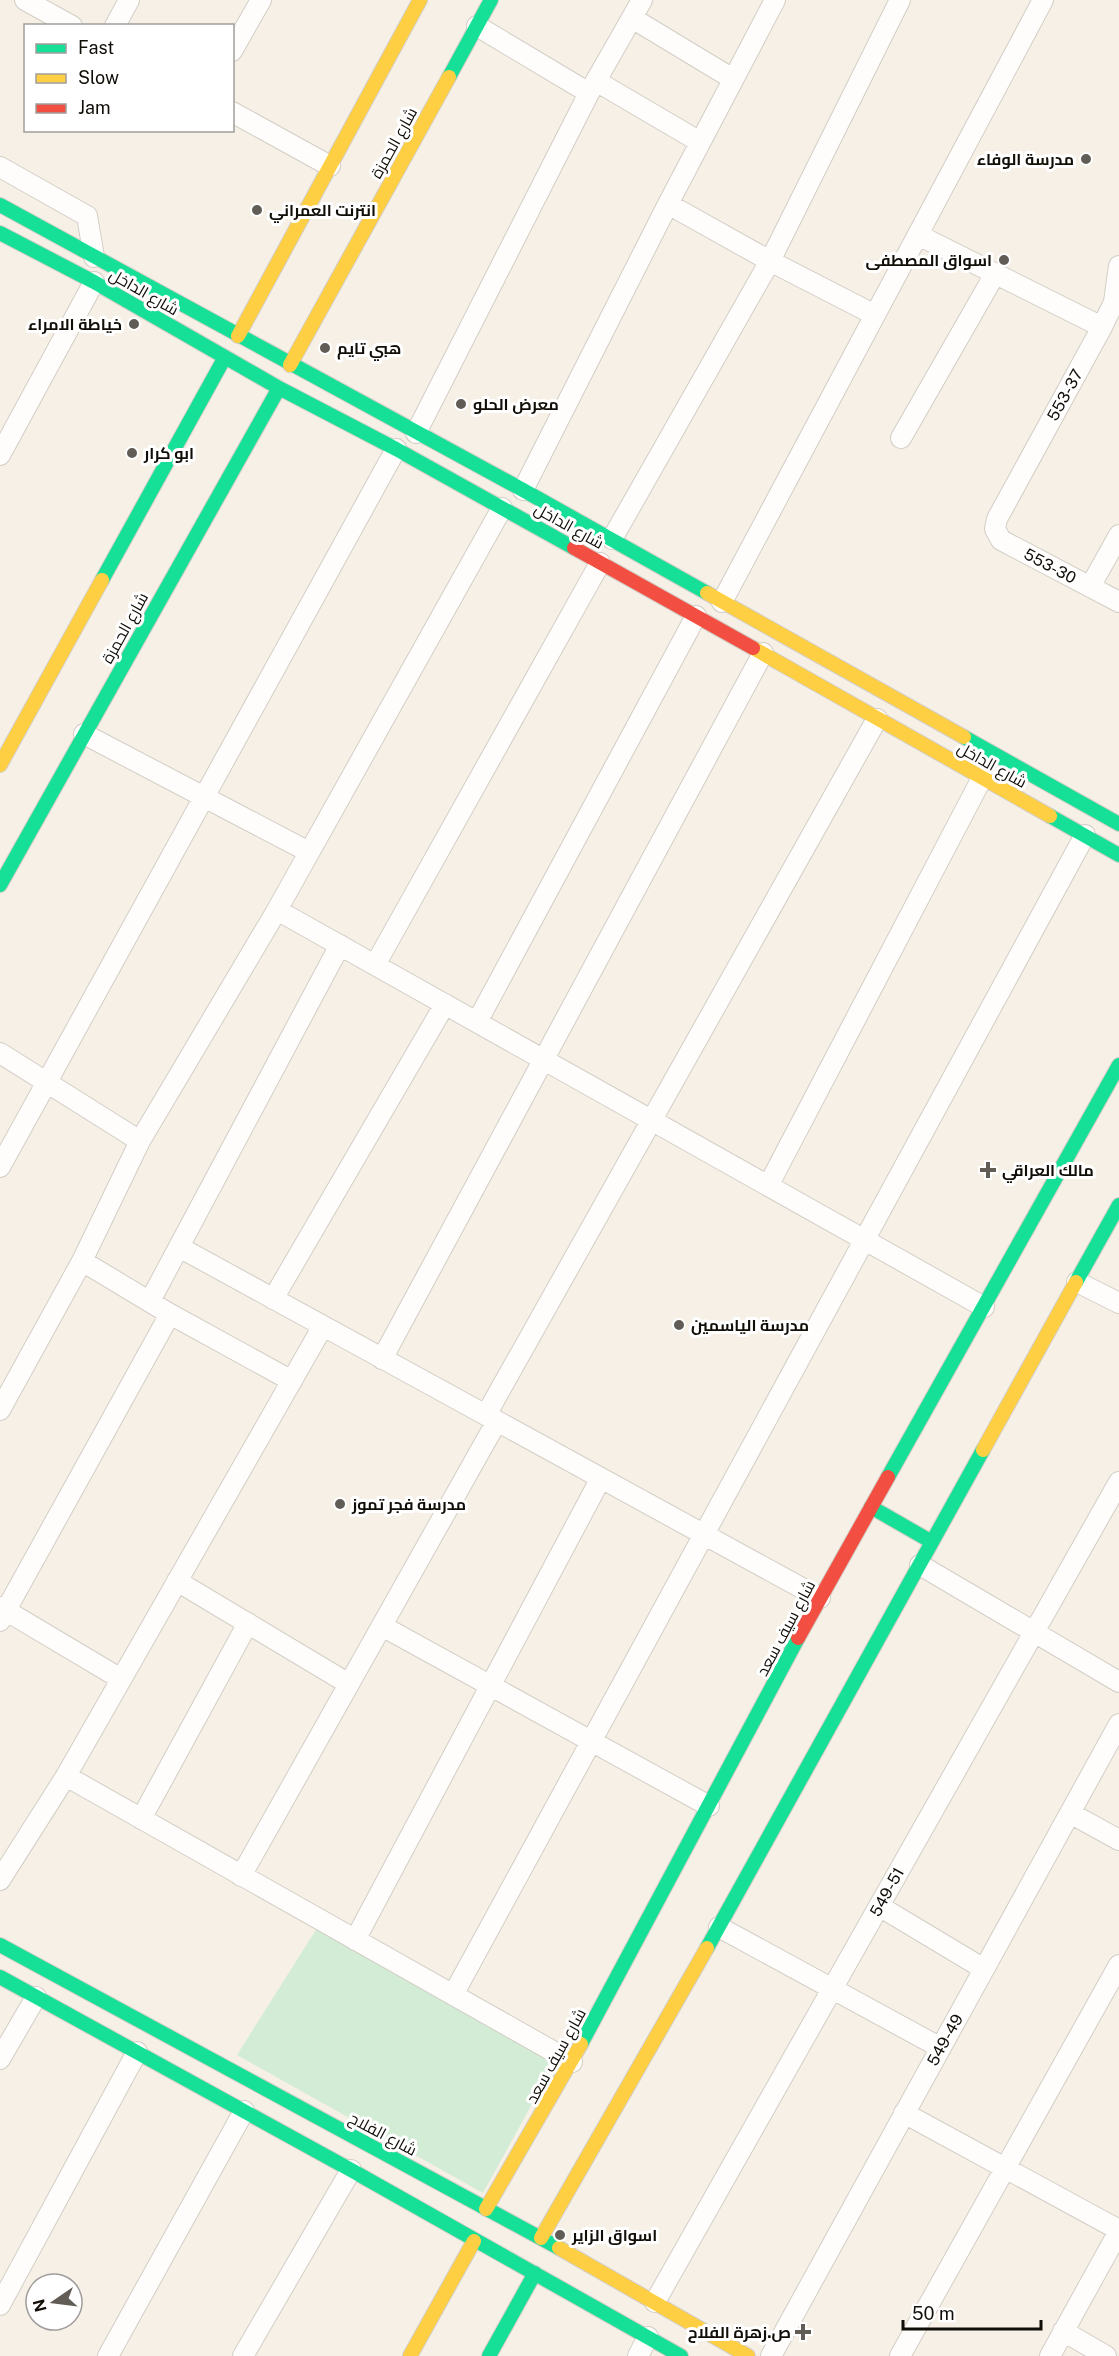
<svg xmlns="http://www.w3.org/2000/svg" width="1119" height="2356" font-family="'Public Sans',Cairo,sans-serif">
	<rect width="100%" height="100%" fill="#f6f0e6"/>
	<!-- green -->
	<path fill="#d2ecd6" d="M319,1925l235,139 -71,129 -246,-138z"/>
	<g fill="none" stroke-linecap="round" stroke-linejoin="round">
		<defs>
			<path id="street" d="M25,0l47,26
				M632,18l101,61
				M115,26l14,-26
				M477,26l112,67
				M232,51l29,-51
				M596,81l104,61
				M232,112l98,54
				M0,167l87,49 7,41
				M668,204l102,57 105,54
				M918,235l184,92
				M1119,266l-5,36 -12,25 -105,192 -2,10 6,11 118,62
				M416,433l173,-340 53,-93
				M901,438l94,-164
				M0,455l94,-173
				M523,490l145,-286 107,-204
				M612,539l158,-278 130,-261
				M1090,587l29,-52
				M722,602l321,-602
				M84,734l225,118
				M277,910l707,397
				M375,965l225,-402
				M477,1022l219,-406
				M0,1053l140,88
				M0,1167l396,-718
				M768,1186l214,-408
				M179,1247l641,351
				M82,1261l88,53 122,67
				M1077,1282l42,21
				M273,1299l172,-295
				M150,1301l190,-356
				M382,1359l381,-706
				M0,1410l82,-149 58,-120 137,-231 225,-402
				M486,1415l391,-696
				M920,1565l199,117
				M177,1581l172,103
				M0,1607l121,72
				M0,1621l170,-307
				M382,1626l327,180
				M66,1776l506,286
				M1070,1813l49,27
				M141,1819l107,-196
				M241,1876l256,-455
				M0,1880l66,-104 257,-450
				M879,1906l105,63
				M719,1927l222,121
				M355,1940l246,-462
				M453,1995l632,-1160
				M0,2059l36,-62
				M904,2113l215,117
				M655,2302l464,-820
				M0,2305l137,-253
				M1063,2331l43,25
				M108,2356l136,-245
				M243,2356l108,-186
				M638,2356l10,-19
				M771,2356l348,-632
				M900,2356l219,-391
				M1050,2356l69,-125"/>
			<path id="fast" d="M449,77l42,-77
				M0,205l523,285 184,103
				M0,233l94,49 185,106 117,61 178,99
				M102,580l123,-223
				M964,737l155,87
				M1050,816l69,39
				M0,885l279,-497
				M1076,1282l43,-77
				M888,1477l231,-412
				M871,1507l61,35
				M0,1945l559,303
				M707,1948l276,-498
				M0,1977l351,193 330,186
				M581,2044l217,-406
				M489,2356l46,-83"/>
			<path id="slow" d="M238,336l182,-336
				M290,365l159,-288
				M707,593l257,144
				M753,648l297,168
				M0,765l102,-185
				M983,1450l93,-168
				M486,2209l95,-165
				M541,2238l166,-290
				M559,2248l189,108
				M410,2356l64,-115"/>
			<path id="jam" d="M574,548l179,100
				M798,1638l90,-161"/>
		</defs>
		<!-- street casing -->
		<use href="#street" stroke="#d3cec6" stroke-width="22"/>
		<!-- fast casing -->
		<use href="#fast" stroke="#d3cec6" stroke-width="16"/>
		<!-- slow casing -->
		<use href="#slow" stroke="#d3cec6" stroke-width="16"/>
		<!-- jam casing -->
		<use href="#jam" stroke="#d3cec6" stroke-width="16"/>
		<!-- street -->
		<use href="#street" stroke="#fefdfb" stroke-width="20"/>
		<!-- fast -->
		<use href="#fast" stroke="#16e098" stroke-width="14"/>
		<!-- slow -->
		<use href="#slow" stroke="#ffcf43" stroke-width="14"/>
		<!-- jam -->
		<use href="#jam" stroke="#f24e42" stroke-width="14"/>
	</g>
	<!-- markers -->
	<g fill="#615c55" stroke="#fff" stroke-width="2">
		<circle cx="1086" cy="159" r="6"/>
		<circle cx="257" cy="210" r="6"/>
		<circle cx="1004" cy="260" r="6"/>
		<circle cx="134" cy="324" r="6"/>
		<circle cx="325" cy="348" r="6"/>
		<circle cx="461" cy="404" r="6"/>
		<circle cx="132" cy="453" r="6"/>
		<path d="M985 1161h6v6h6v6h-6v6h-6v-6h-6v-6h6z"/>
		<circle cx="679" cy="1325" r="6"/>
		<circle cx="340" cy="1504" r="6"/>
		<circle cx="560" cy="2235" r="6"/>
		<path d="M800 2323h6v6h6v6h-6v6h-6v-6h-6v-6h6z"/>
	</g>
	<g text-anchor="middle" dominant-baseline="central" stroke-width="6" stroke-linejoin="round" paint-order="stroke">
		<!-- street labels -->
		<g font-size="16" fill="#110d07" stroke="#fff">
			<text transform="translate(394 143) rotate(-61)">شارع الحمزة</text>
			<text transform="translate(144 292) rotate(30)">شارع الداخل</text>
			<text transform="translate(1065 395) rotate(-61)">553-37</text>
			<text transform="translate(569 526) rotate(29)">شارع الداخل</text>
			<text transform="translate(1050 566) rotate(28)">553-30</text>
			<text transform="translate(125 628) rotate(-61)">شارع الحمزة</text>
			<text transform="translate(992 765) rotate(29)">شارع الداخل</text>
			<text transform="translate(786 1628) rotate(-62)">شارع سيف سعد</text>
			<text transform="translate(887 1892) rotate(-61)">549-51</text>
			<text transform="translate(945 2040) rotate(-61)">549-49</text>
			<text transform="translate(556 2056) rotate(-61)">شارع سيف سعد</text>
			<text transform="translate(383 2134) rotate(28)">شارع الفلاح</text>
		</g>
		<!-- poi labels -->
		<g font-size="16" font-weight="bold" fill="#110d07" stroke="#fff" text-anchor="start">
			<text x="1074" y="159" text-anchor="end">مدرسة الوفاء</text>
			<text x="269" y="210">انترنت العمراني</text>
			<text x="992" y="260" text-anchor="end">اسواق المصطفى</text>
			<text x="122" y="324" text-anchor="end">خياطة الامراء</text>
			<text x="337" y="348">هبي تايم</text>
			<text x="473" y="404">معرض الحلو</text>
			<text x="144" y="453">ابو كرار</text>
			<text x="1002" y="1170">مالك العراقي</text>
			<text x="691" y="1325">مدرسة الياسمين</text>
			<text x="352" y="1504">مدرسة فجر تموز</text>
			<text x="572" y="2235">اسواق الزاير</text>
			<text x="791" y="2332" text-anchor="end">ص.زهرة الفلاح</text>
		</g>
	</g>
	<!-- legend -->
	<rect x="24" y="24" width="210" height="108" fill="#ffffff" stroke="#a09e9c" stroke-width="1.5"/>
	<rect x="36" y="44" width="30" height="9" fill="#16e098" stroke="#a09e9c" stroke-width="1.5"/>
	<text x="78" y="54" font-size="18" fill="#110d07">Fast</text>
	<rect x="36" y="74" width="30" height="9" fill="#ffcf43" stroke="#a09e9c" stroke-width="1.5"/>
	<text x="78" y="84" font-size="18" fill="#110d07">Slow</text>
	<rect x="36" y="104" width="30" height="9" fill="#f24e42" stroke="#a09e9c" stroke-width="1.5"/>
	<text x="78" y="114" font-size="18" fill="#110d07">Jam</text>
	<!-- north arrow -->
	<g transform="translate(54 2302) rotate(256)"><circle r="28" fill="#ffffff" stroke="#a09e9c" stroke-width="1.5"/>
	<path d="M0-4.5L10 22L0 15L-10 22Z" fill="#615c55"/>
	<text y="-9" font-size="16" font-weight="bold" text-anchor="middle" fill="#110d07">N</text>
	</g>
	<!-- scale -->
	<path d="M903 2320v9h138v-9" fill="none" stroke="#110d07" stroke-width="3"/>
	<text x="912" y="2320" font-size="18" fill="#110d07" stroke="#ffffff" stroke-width="4.5" paint-order="stroke">50 m</text>
</svg>
